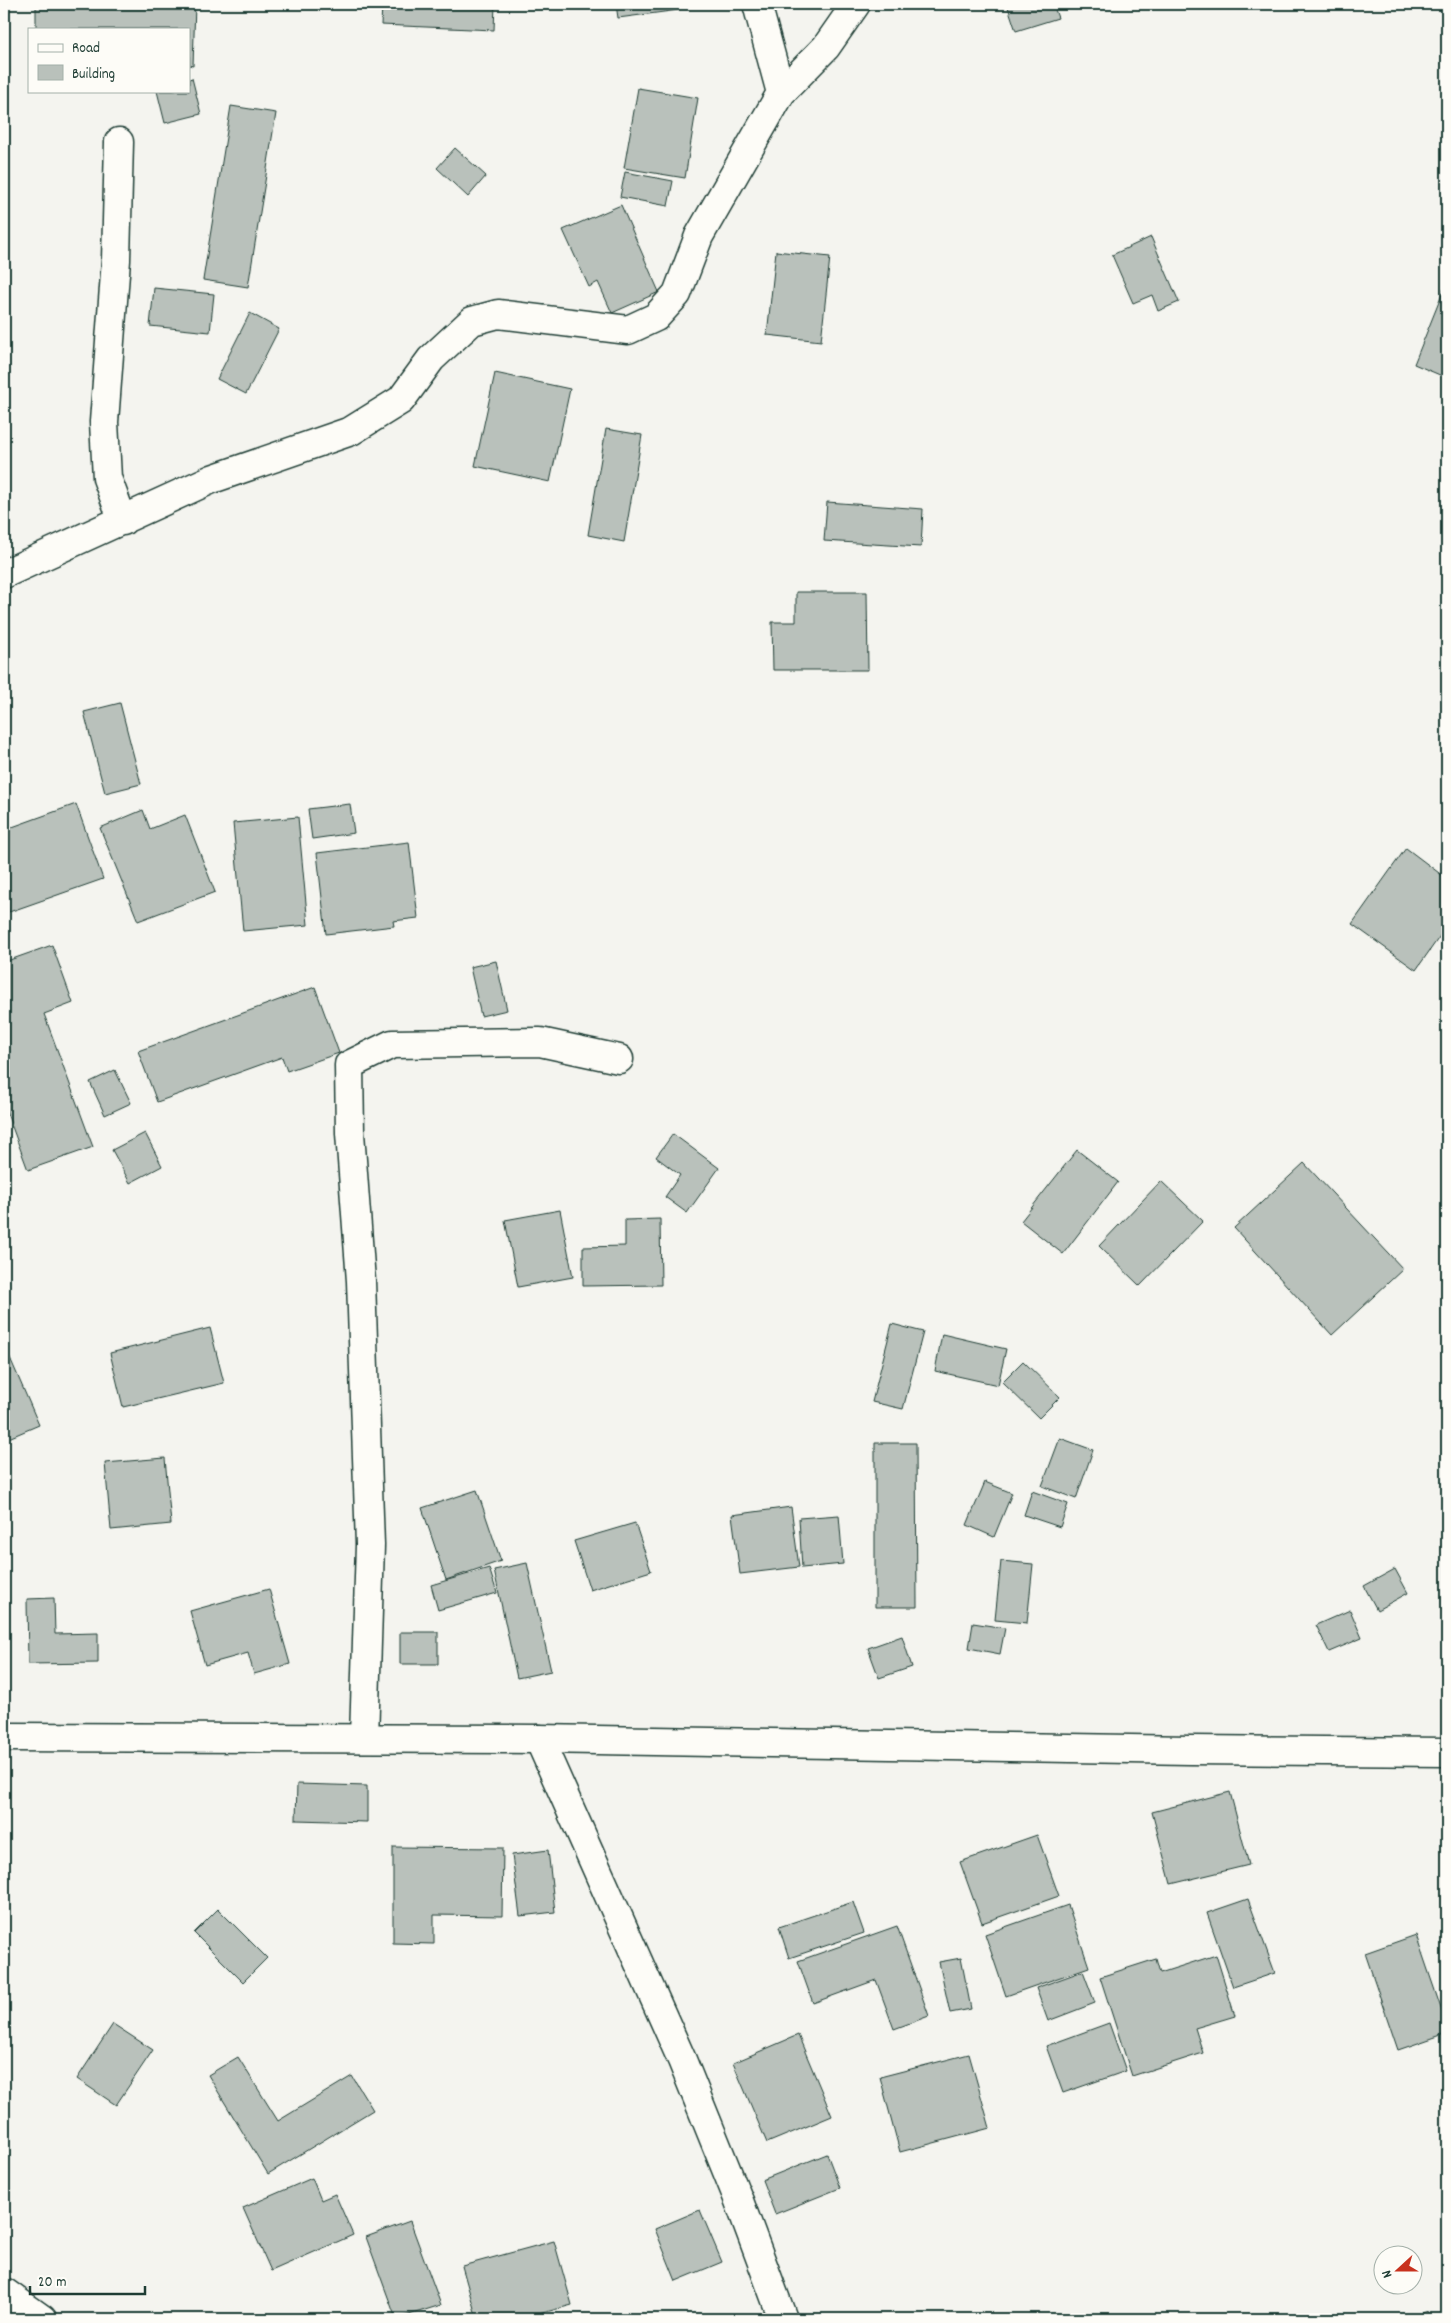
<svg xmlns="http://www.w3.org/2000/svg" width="1451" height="2323" font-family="Dekko,sans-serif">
	<rect width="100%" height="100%" fill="#f4f4ef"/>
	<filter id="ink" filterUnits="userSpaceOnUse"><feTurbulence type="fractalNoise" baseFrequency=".02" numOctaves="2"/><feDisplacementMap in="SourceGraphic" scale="10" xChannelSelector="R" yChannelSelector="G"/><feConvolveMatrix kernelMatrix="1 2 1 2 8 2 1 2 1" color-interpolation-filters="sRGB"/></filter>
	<g filter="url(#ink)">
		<!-- building -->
		<path fill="#b9c1bb" stroke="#1f3d34" d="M36,4h159l-2,62 -4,-1v-36h-153z
			M382,4h113l-1,26 -113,-5z
			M616,4h62l1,6 -61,8z
			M1007,4h46l5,14 -42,13z
			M192,78l9,36 -36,9 -8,-32h32v-12z
			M638,88l60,10 -13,80 -61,-10z
			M231,106l45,7 -28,174 -45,-7z
			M455,148l31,28 -18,21 -31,-29z
			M625,172l48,9 -5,25 -48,-9z
			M621,205l38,87 -47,21 -14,-31 -9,5 -26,-57z
			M1151,237l28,65 -21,9 -6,-16 -19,8 -21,-48z
			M776,251l54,6 -9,84 -54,-6z
			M1445,287l2,1v90l-33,-14z
			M154,288l60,6 -4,38 -60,-6z
			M250,313l29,16 -33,65 -29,-15z
			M495,373l75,16 -20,93 -75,-16z
			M606,429l36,6 -18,107 -36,-7z
			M827,502l96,7 -2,38 -97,-6z
			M796,592h71l1,78h-95l-1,-48h24z
			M120,703l21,81 -36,9 -21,-81z
			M76,804l27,75 -94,33 -5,-14v-68z
			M350,804l4,29 -42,6 -4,-30z
			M143,810l7,19 35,-14 30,77 -77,29 -38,-93z
			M298,817l10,108 -65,6 -10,-108z
			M409,842l9,76 -25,3 1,5 -68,8 -9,-81z
			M1406,848l41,31v47l-31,44 -64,-46z
			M52,945l21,58 -29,11 49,133 -65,23 -24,-65v-143z
			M496,961l11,49 -26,6 -11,-49z
			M315,987l24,66 -52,18 -5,-14 -125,45 -19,-51z
			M115,1070l16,33 -26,12 -15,-33z
			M145,1133l17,33 -32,17 -18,-33z
			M673,1134l46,34 -32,45 -22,-16 15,-22 -24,-18z
			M1077,1150l41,32 -55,72 -42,-33z
			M1304,1163l99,106 -71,66 -98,-107z
			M1161,1181l42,40 -63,65 -41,-40z
			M560,1210l13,67 -55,10 -13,-67z
			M660,1219l1,66 -78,1v-39l42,-1v-26z
			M892,1324l31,8 -20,77 -31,-7z
			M210,1328l14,55 -101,24 -13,-54z
			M942,1334l64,15 -8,36 -63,-14z
			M4,1344l35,81 -35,15z
			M1023,1361l37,36 -21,21 -37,-36z
			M1060,1438l33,12 -17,49 -34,-13z
			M875,1443h41l1,164h-42z
			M165,1458l6,66 -60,6 -6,-67z
			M985,1482l27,11 -18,44 -27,-12z
			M477,1490l24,71 -55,19 -24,-72z
			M1032,1491l36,13 -8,23 -36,-12z
			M791,1507l8,60 -59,7 -8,-59z
			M839,1515l4,49 -41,4 -3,-50z
			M635,1523l16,48 -61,19 -16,-49z
			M1001,1561l32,3 -6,59 -32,-3z
			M527,1563l24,108 -34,7 -23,-108z
			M489,1568l8,25 -59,17 -7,-25z
			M1395,1569l13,24 -31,17 -13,-24z
			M269,1589l21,75 -36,10 -6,-21 -43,12 -15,-54z
			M54,1598l1,36 43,-1v30l-70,1 -1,-65z
			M1350,1610l12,28 -33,14 -13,-27z
			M973,1623l32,5 -5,26 -31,-6z
			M400,1632h38v32h-38z
			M902,1636l10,31 -33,11 -11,-30z
			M297,1784l70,2v36l-71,-2z
			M1230,1792l19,73 -78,19 -19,-72z
			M1037,1835l22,61 -77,27 -22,-61z
			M393,1847l110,1 -1,68 -68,-1v29l-41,-1z
			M548,1850l7,62 -35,4 -8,-61z
			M1248,1899l27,74 -42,14 -26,-74z
			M853,1902l11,31 -75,25 -10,-31z
			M1068,1905l21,62 -83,29 -21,-62z
			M218,1909l49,49 -24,24 -49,-49z
			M897,1926l32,90 -35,13 -18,-49 -63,23 -15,-42z
			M1416,1935l31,91v7l-49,17 -33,-97z
			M1216,1955l19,61 -40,12 8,25 -71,23 -32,-99 56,-18 4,14z
			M961,1958l10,51 -21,4 -11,-51z
			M1083,1971l12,32 -47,18 -12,-33z
			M1109,2023l17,48 -63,22 -17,-47z
			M113,2024l40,26 -37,55 -39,-26z
			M798,2035l34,81 -65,27 -34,-80z
			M969,2054l21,74 -90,24 -20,-75z
			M238,2057l40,64 74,-45 21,34 -105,64 -60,-99z
			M827,2154l13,34 -65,26 -13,-34z
			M312,2178l9,22 14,-6 18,41 -82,36 -28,-63z
			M700,2210l22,52 -46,19 -21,-52z
			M410,2221l31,84 -45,14 -30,-82z
			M554,2241l18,64 -52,14h-43l-15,-53z
			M1427,2311l3,8h-26z"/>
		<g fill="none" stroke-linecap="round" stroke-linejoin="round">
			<defs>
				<path id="minor" d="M757,4l24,89
					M119,142l-3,118 -12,162 3,56 16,43
					M4,574l208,-95 139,-48 50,-31 30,-41 41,-38 26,-7 130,16 28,-13 21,-23 22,-58 82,-143 45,-46 30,-43
					M364,1738l6,-193 -9,-264 -11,-148 -1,-68 43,-21 148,-2 79,17
					M539,1739l143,321 57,141 44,118
					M4,2292l38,27"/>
				<path id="major" d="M4,1737l535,2 651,11 257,2"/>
			</defs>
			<!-- minor casing -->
			<use href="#minor" stroke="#1f3d34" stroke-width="31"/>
			<!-- major casing -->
			<use href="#major" stroke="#1f3d34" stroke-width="31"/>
			<!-- minor -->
			<use href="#minor" stroke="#fdfcf7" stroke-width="28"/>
			<!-- major -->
			<use href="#major" stroke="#fdfcf7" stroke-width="28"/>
		</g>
	</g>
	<!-- margin -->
	<rect width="1451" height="2323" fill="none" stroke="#fdfcf7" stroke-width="20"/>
	<rect x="10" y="10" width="1431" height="2303" fill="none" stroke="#1f3d34" stroke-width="2" filter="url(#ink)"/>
	<!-- legend -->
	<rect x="28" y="28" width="162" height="65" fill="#fdfcf7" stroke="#a4b0a9"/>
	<rect x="38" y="44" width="25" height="8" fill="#fdfcf7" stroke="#a4b0a9"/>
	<text x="72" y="52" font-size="15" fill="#1f3d34">Road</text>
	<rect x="38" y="65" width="25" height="15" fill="#b9c1bb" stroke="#a4b0a9"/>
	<text x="72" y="78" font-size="15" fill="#1f3d34">Building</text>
	<!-- north arrow -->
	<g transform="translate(1398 2270) rotate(249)"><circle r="24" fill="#fdfcf7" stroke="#a4b0a9"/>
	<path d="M0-4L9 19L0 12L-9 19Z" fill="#c8321e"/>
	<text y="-8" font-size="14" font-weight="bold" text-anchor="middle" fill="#1f3d34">N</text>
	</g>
	<!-- scale -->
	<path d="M30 2286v8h115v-8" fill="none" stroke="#1f3d34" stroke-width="2.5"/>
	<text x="38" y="2286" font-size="15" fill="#1f3d34" stroke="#fdfcf7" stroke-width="4" paint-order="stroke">20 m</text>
</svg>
